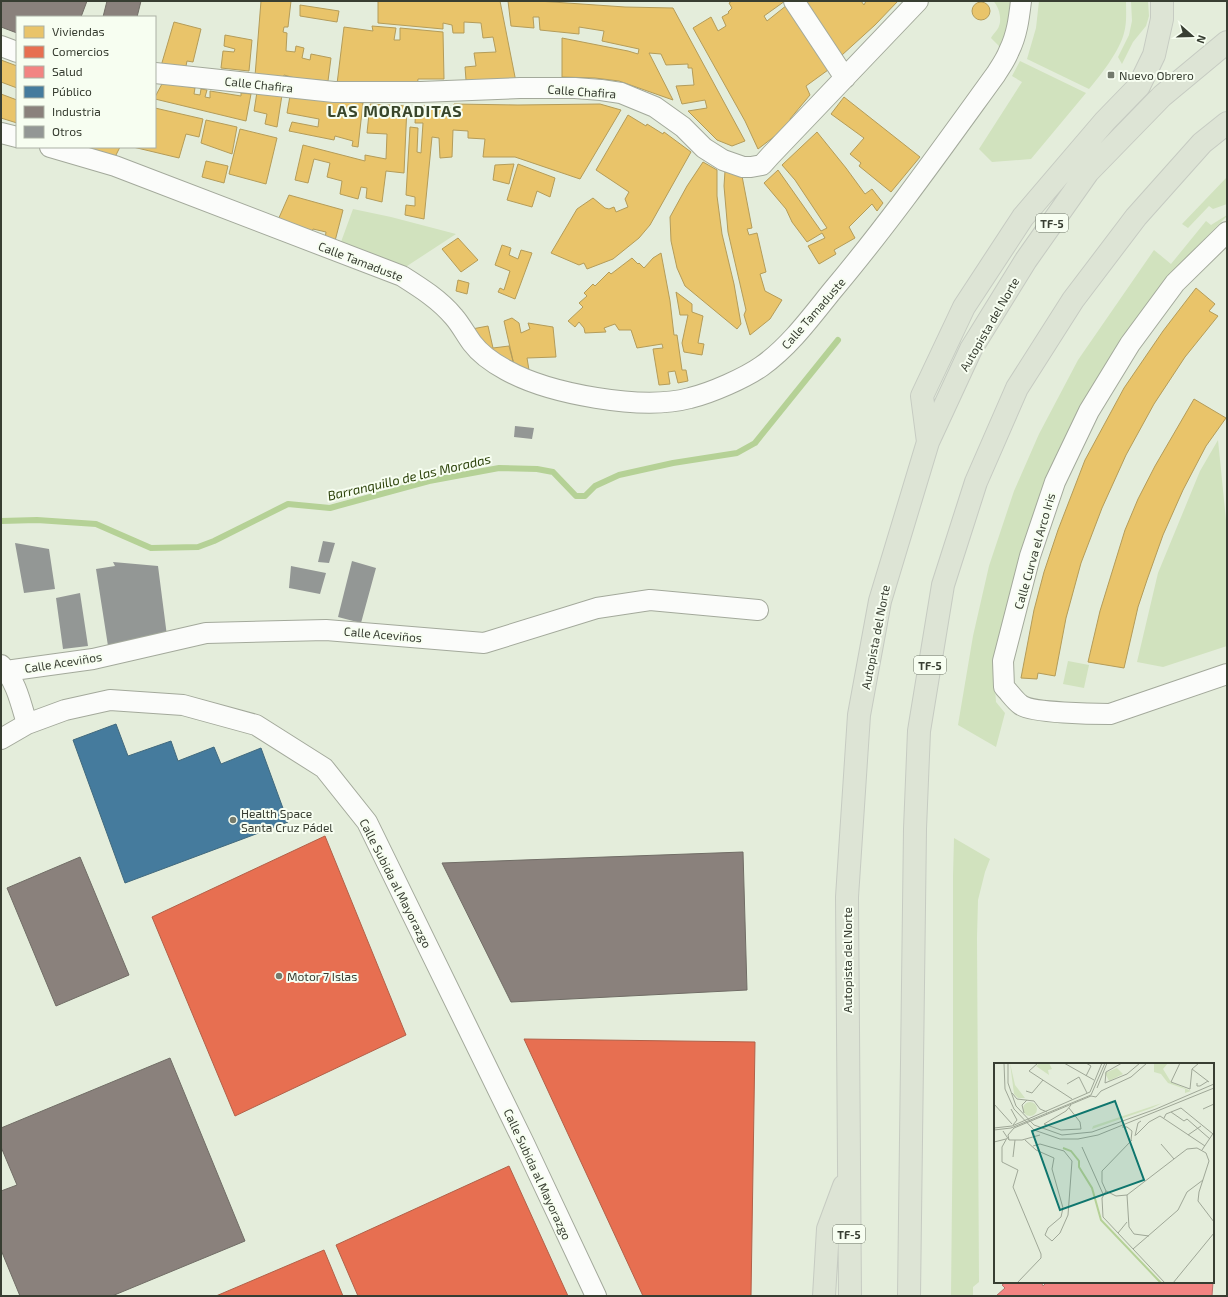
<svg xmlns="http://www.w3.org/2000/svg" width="1228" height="1297" font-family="'Exo 2',sans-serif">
	<rect width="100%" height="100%" fill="#e4eddb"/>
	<!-- green -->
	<path fill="#d1e2be" d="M993,1h22l-4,17 -10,30 -10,-10c2,-4 7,-8 8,-12 3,-7 0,-20 -6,-25z
		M1039,1h87c0,10 1,22 -2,32 -4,17 -23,42 -35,56l-62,-30 9,-31z
		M1131,1h17l1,15 -3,10 -13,16 -11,22 -4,-7 11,-22 3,-14z
		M1020,61l66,32 -55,66 -39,3 -13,-13 43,-67 -10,-6z
		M1227,177v27l-14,5 -4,-3 -21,22 -6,-4z
		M353,209l38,8 65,17 -52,34 -63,-26z
		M1227,215v1l-53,54 -92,138 -88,266 2,28 9,11 -9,34 -38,-22 15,-89 16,-70 25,-75 25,-57 39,-74 76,-110 17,14 35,-43 5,4z
		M1218,440l9,90v116l-64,21 -26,-5 21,-89 42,-102z
		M1068,661l21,4 -5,23 -21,-4z
		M954,838l36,21 -5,13 -7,28 -1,38 2,344 -6,5v9h-22l2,-192v-228z"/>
	<!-- homes -->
	<path fill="#e9c46a" stroke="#b49c59" d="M261,1h30l-3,26h-4l-1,5 4,1 -1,18 9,1 1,-6 8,2 -2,10 8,2 1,-6 20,4 -3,23 -33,-3 -11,-3 -1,3 -28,-2z
		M378,1h122l16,81 -50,-2 -1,-13 11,-1 -2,-13 22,-1 -3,-15 -10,1 -2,-15 -17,-1v11h-11l-1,-8 -9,-2v6l-65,-6z
		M508,1h30l87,6 48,1 72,133 -13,5 -15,-6 -29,-29 19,-3 -2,-8 -23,4 -6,-18 18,-1 -2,-17h-4v-4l-22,1 -5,-11 -12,-1 24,47 -54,-19 -24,-3 -33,-1v-39l66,13 10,3 1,-5 -37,-8 2,-10 -25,-4v7l-39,-4 -1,-13h-6l1,11 -23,-2z
		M732,1h53l-21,15 3,5 20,-16 41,65 -22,16 4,9 -20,24 2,4 -34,26 -13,-28 -52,-93 18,-11 7,14 8,-5 -4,-9 7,-4 -1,-1 4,-4 -3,-5z
		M802,1h59l3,4 2,-4h32l-23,24 -33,30 -4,-1z
		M972 11a9 9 0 1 1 18 0a9 9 0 1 1-18 0Z
		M300,5l39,6 -2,11 -37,-6z
		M174,22l27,7 -8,33 -6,-1 -2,10 -24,-5z
		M372,26l24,2 -2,12h6v-12l43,4 1,47h-26l-1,10 -80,-5 7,-57 29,4z
		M225,35l27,5 -3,31 -28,-3 2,-17 11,1 1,-3 -11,-3z
		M1,60l16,6v22l-16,-6z
		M163,82l32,6 -1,6 6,1 1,-6 6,1 -2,7 5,1v-7l31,5v-3l10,1 -5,27 -91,-22v-2z
		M257,92l25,3 -5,32 -12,-3 2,-10 -13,-3z
		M1,94l16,6v23l-16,-5z
		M290,96l43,3 30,4 -5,44 -6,-1 1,-5 -18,-5 -1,4 -45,-9 3,-9 26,5 1,-8 -32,-6z
		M844,97l76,60 -29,35 -32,-26 2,-3 -11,-9 14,-16 -33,-24z
		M370,104l37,2 -3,67 -18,-2 -4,31 -16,-4 1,-10 -6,-1 -3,12 -18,-5 2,-13 -15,-4 3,-14 -16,-4 -6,24 -13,-3 8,-35 62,16v-6l21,4 1,-25 -20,-1z
		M454,104l64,1 82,-1 21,6 -41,69 -65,-22h-32l2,-18 -17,-1v-7l-15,-1 -1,27 -12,1 -1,-20 -7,-1 -8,82 -19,-4 1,-10 9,1v-9l-9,-2 4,-68 8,1 -1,24 4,1 2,-30h-8l1,-18 37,3z
		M155,108l48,11 -4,18 -13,-3 -7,24 -46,-11h22z
		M628,115l18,11 1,-2 16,10 1,-2 27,20 -41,73 -11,13 -26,21 -26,10 -3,-6 -5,2 -28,-12 26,-44 16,-11 12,10 4,1 5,-2 2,5 12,-5 -3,-8 4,-7 -33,-22z
		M206,120l31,7 -5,27 -31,-11z
		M240,129l37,9 -11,46 -37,-10z
		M817,132l29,36 19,26 7,-5 11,14 -6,8 -5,-7 -23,23 6,11 -21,12 2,4 -17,10 -11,-18 17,-8 -3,-5 -15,9 -15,-20 -6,-13 -22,-26 14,-13 43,61 6,-3 -32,-48 -13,-15z
		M86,147h34l-5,10z
		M206,161l22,5 -4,17 -22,-6z
		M703,162l14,8v26l5,38 12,50 7,40 -4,5 -52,-43 -8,-18 -6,-27 -1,-24 17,-31z
		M514,164l-5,20 -16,-4 2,-15z
		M518,164l37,14 -5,19 -13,-6 -5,16 -25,-7z
		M725,171l17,5 10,52 -5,1 2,6 8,-2 9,39 -6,2 5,17 17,9 -12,19 -20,16 -6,-20 2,-5 -18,-78 -4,-46z
		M289,195l54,15 -8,31 -10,-2 1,-7 -13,-3 -1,3 -34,-12z
		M458,238l20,22 -17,12 -19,-23z
		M502,245l9,3 -2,7 9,4 3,-9 11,3 -17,46 -17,-7 2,-4 4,2 6,-19 -15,-6z
		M661,253l9,48 4,34h3l5,35h4l2,11 -10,2 -3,-12 -7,1 2,12 -11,1 -6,-36 10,-1 -1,-4 -25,4 -6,-18h-12l-4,-6 -11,4 2,4 -21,1 -1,-5 -5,-6 -4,5 -7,-6 15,-14 -4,-4 8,-7 -3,-3 9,-9 2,2 14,-14 2,2 21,-16 6,6 1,-1 5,5 9,-10z
		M458,280l11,3 -2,11 -11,-3z
		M1196,288l19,16 -6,7 9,5 -33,41 -31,47 -28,51 -24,53 -21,55 -15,55 -11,58 -17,-3 -1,6 -16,-1 13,-68 10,-38 14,-42 27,-70 39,-72 39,-57z
		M676,292l16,12v8l11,4 -5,27 6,1 -2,11 -18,-3 -2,-9 6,-28h-8z
		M512,318l7,5 2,10 9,-4 -2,-6 25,4 3,30 -29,1 2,12 -15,-5 -10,-44z
		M488,326l5,22 16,-2 5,19 -30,-18 -12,-18z
		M1194,399l32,19 -20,28 -23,44 -20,45 -16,45 -9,27 -14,61 -36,-6 12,-51 25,-81 13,-31 17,-33z"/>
	<!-- shops -->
	<path fill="#e76f51" stroke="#b26048" d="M325,836l81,199 -171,81 -83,-199z
		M524,1039l231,3 -4,254h-108z
		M509,1166l59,130h-210l-22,-51z
		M324,1250l19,46h-127z"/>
	<!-- health -->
	<path fill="#f28482" stroke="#ba6f6a" d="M1006,1282h35l2,4 4,-4h166l-1,14h-216l9,-8 -3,-3z"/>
	<!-- public -->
	<path fill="#457b9d" stroke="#41697d" d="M116,724l12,32 43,-15 7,20 36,-14 7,17 40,-16 27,74 -163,61 -52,-143z"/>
	<!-- industry -->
	<path fill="#8a817c" stroke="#716d66" d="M1,1h86l-6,16h-64v16l-16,-6z
		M107,1h34l-4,16h-34z
		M743,852l4,138 -236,12 -69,-139z
		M80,857l49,118 -73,31 -49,-118z
		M170,1058l75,183 -133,55h-92l-19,-46v-59l16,-6 -16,-38v-19z"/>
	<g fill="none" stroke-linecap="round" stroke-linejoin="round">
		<!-- stream -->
		<path stroke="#b5d196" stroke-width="6" d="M1,521l36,-1 59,4 55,24 47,-1 16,-6 74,-37 42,4 99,-27 70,-13 38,1 16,3 23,24h9l10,-10 24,-11 54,-12 64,-10 18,-10 83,-103"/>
	</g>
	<!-- building -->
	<path fill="#939795" d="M515,426l19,2 -2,11 -18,-2z
		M323,541l12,2 -6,20 -11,-1z
		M15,543l34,6 6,40 -31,4z
		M352,561l24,7 -15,55 -23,-6z
		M113,562l45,4 9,70 -59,10 -12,-77 19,-3z
		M291,566l35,7 -6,21 -31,-6z
		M80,593l8,53 -25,3 -7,-51z"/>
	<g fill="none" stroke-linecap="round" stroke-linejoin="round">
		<defs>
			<path id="street" d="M794,1l51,77
				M1,46l16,6
				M155,73l179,19h87l99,-4h55l26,2 20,3 34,14 28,20 21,21 19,12 20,7h8l11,-2 9,-10 147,-154
				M1,133l16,4
				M50,147l65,19 287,110c19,12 38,24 52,41 7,8 12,18 18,26 9,12 21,20 34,27 43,24 136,41 184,28 21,-5 55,-20 72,-32 28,-20 49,-49 70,-75 58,-69 111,-144 164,-217 5,-8 10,-15 13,-23 8,-16 10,-33 12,-50
				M1227,232l-52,51 -45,61 -41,67 -34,71 -25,74 -27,105 1,26c5,5 11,14 17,18 11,8 73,9 89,9l117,-40
				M1,665c15,15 20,39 26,59
				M6,671l87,-12 113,-26 120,-3 158,13 113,-35 53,-8 108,10
				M1,739l26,-15 38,-14 45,-10 73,5 73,20 68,43 43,54 156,319 73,155"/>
			<path id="highway" d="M928,442l-6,-46 42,-89 59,-90 82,-96 34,-35 15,-31 8,-36v-18
				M824,1296l4,-67 16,-43
				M850,1296l-3,-399 12,-182 21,-114 48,-159 43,-93 55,-89 62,-88 74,-76 65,-54
				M909,1296l6,-467 4,-98 24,-146 33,-103 41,-94 56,-88 63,-83 66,-74 25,-20"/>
		</defs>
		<!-- street casing -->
		<use href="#street" stroke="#a3a99b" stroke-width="22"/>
		<!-- highway casing -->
		<use href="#highway" stroke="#c6cbc2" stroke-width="24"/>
		<!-- street -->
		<use href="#street" stroke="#fbfcfa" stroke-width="20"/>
		<!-- highway -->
		<use href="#highway" stroke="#dde4d5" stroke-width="22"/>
	</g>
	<!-- markers -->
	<g fill="#747b6d" stroke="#f7fef1" stroke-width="1.5">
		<rect x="1107" y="71" width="8" height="8" rx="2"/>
		<circle cx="233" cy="820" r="4"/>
		<circle cx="279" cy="976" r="4"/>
	</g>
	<g text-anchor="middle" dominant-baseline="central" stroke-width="4" stroke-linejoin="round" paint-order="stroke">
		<!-- shield labels -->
		<g fill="#f7fef1" stroke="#71786b" stroke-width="1">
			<rect x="1036" y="214" width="32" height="18" rx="3"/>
			<rect x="914" y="656" width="32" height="18" rx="3"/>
			<rect x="833" y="1225" width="32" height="18" rx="3"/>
		</g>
		<g font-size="11" font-weight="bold" fill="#383e32">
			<text x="1052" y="223">TF-5</text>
			<text x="930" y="665">TF-5</text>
			<text x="849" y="1234">TF-5</text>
		</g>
		<!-- poi labels -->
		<g font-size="12" fill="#383e32" stroke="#f7fef1" text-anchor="start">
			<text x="1119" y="75">Nuevo Obrero</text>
			<text x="241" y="813">Health Space<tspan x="241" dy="14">Santa Cruz Pádel</tspan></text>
			<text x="287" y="976">Motor 7 Islas</text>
		</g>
		<!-- street labels -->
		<g font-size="12" fill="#383e32" stroke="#f7fef1">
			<text transform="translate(259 84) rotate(6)">Calle Chafira</text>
			<text transform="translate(582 91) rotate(4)">Calle Chafira</text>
			<text transform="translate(361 261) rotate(21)">Calle Tamaduste</text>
			<text transform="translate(813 313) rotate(-49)">Calle Tamaduste</text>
			<text transform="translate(989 324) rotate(-60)">Autopista del Norte</text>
			<text transform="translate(1034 551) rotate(-74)">Calle Curva el Arco Iris</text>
			<text transform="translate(383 634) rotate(5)">Calle Aceviños</text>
			<text transform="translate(875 637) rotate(-79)">Autopista del Norte</text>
			<text transform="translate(63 662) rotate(-9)">Calle Aceviños</text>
			<text transform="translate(396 883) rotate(63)">Calle Subida al Mayorazgo</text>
			<text transform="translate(847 960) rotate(-90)">Autopista del Norte</text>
			<text transform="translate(538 1174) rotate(65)">Calle Subida al Mayorazgo</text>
		</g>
		<!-- water labels -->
		<g font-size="13" font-style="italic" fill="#2d430b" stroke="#f7fef1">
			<text transform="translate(409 477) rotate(-13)">Barranquillo de las Moradas</text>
		</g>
		<!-- district labels -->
		<g font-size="16" font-weight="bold" letter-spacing="1" fill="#39462b" stroke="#f7fef1">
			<text x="395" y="110">LAS MORADITAS</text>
		</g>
	</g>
	<!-- overview -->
	<g transform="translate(994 1063)">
		<rect width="220" height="220" fill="#e4eddb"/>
		<path d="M16,0l5,22 10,13h-7l-4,-4zM45,0h10l3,6 -4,1 1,5 -13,-9zM160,0h14l-5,6 8,13 20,9 -6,2v-4l-17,-6 -7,-9 -7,-2zM123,5l6,6 -14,7 -4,-8zM29 46a7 7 0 1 1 14 0a7 7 0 1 1-14 0ZM168,40l-10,5 -60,21 1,-3z" fill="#d1e2be"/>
		<path fill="none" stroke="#b5d196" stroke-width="2" d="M69,85l8,3 8,10v6l13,21 9,32 60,63"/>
		<path fill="none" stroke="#9fa797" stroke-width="1" d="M10,0l1,26 9,20 20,21 26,9h18l20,-4 116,-47M14,0v20l8,23 18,19 28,10 30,-3 64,-23 58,-25M44,0l-9,8 43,28M70,0l30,17M128,0l-16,9 -1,11 22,-9 13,-11M186,0l-9,19 19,7 2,-20 7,-6M198,6l17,13M92,13l5,-10 -5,-3M203,20v3h3l8,-5M73,21l12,-7 8,16M103,25l10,-25M32,28l6,2 11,-13M18,30l5,6 17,2M97,33l5,1 5,-6 30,-14 16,-14M40,38l6,8 7,3M0,41l18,20M75,45l11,14 1,7 -20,1 -17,-6 22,-13 5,-6M17,46l6,11 -4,5M209,46l11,-5M177,49l13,9 3,-2 23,20M30,50l-2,-8 5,-5M170,55l2,-4 15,-6 32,26M128,64h5l5,4 -1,9M0,65l18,-2 78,-34 12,-29M0,67l17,-2 80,-33 14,-32M9,68l6,9h13M142,72l13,-13 11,-6 45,30M194,72l13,-9M141,73l3,-13 3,-2M13,75l-5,9v15l16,8 -5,17 28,67v4l-24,25M15,77l-1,-5 6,-7 77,-32M28,77l18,-5M31,77l11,10 18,8 -2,11 11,39 -2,9 -13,11 -3,7 7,6 8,-8 8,-18 4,-54 -8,-10 -24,-7 -7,2M138,77l-30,31v11l4,9 10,5 11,-1 60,-46 10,-1 9,5 3,8 -10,31 -1,9 16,21M0,79l12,-3M167,81l13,15M88,84l21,47M208,87l12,-18M19,94l2,-17M112,128l-4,7 1,19 62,66M133,132l2,32 5,7 15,2M124,170l9,-11M139,186l45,-39 9,-18 16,-12M179,220l41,-50"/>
		<path fill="#0f766e" fill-opacity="0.15" stroke="#0f766e" stroke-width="2" d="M121,38l29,79 -84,30 -28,-79z"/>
		<rect width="220" height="220" fill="none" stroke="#383e32" stroke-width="2"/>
	</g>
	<!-- border -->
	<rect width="1228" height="1297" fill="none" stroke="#383e32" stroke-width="4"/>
	<!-- legend -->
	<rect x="16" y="16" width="140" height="132" fill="#f7fef1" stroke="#abb1a5"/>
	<rect x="24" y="26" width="20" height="12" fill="#e9c46a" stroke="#abb1a5"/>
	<text x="52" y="36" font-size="12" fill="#383e32">Viviendas</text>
	<rect x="24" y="46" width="20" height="12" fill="#e76f51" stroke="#abb1a5"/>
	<text x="52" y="56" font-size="12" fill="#383e32">Comercios</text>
	<rect x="24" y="66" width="20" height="12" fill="#f28482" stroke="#abb1a5"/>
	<text x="52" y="76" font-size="12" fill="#383e32">Salud</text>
	<rect x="24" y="86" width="20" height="12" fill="#457b9d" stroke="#abb1a5"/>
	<text x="52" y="96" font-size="12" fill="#383e32">Público</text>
	<rect x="24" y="106" width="20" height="12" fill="#8a817c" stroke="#abb1a5"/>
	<text x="52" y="116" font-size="12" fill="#383e32">Industria</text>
	<rect x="24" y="126" width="20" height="12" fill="#939795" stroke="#abb1a5"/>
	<text x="52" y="136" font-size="12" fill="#383e32">Otros</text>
	<!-- north arrow -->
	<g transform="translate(1192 36) rotate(110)" stroke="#f7fef1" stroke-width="3" paint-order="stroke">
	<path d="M0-3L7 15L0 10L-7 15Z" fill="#383e32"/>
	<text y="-6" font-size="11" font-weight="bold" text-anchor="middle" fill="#383e32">N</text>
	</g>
</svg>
